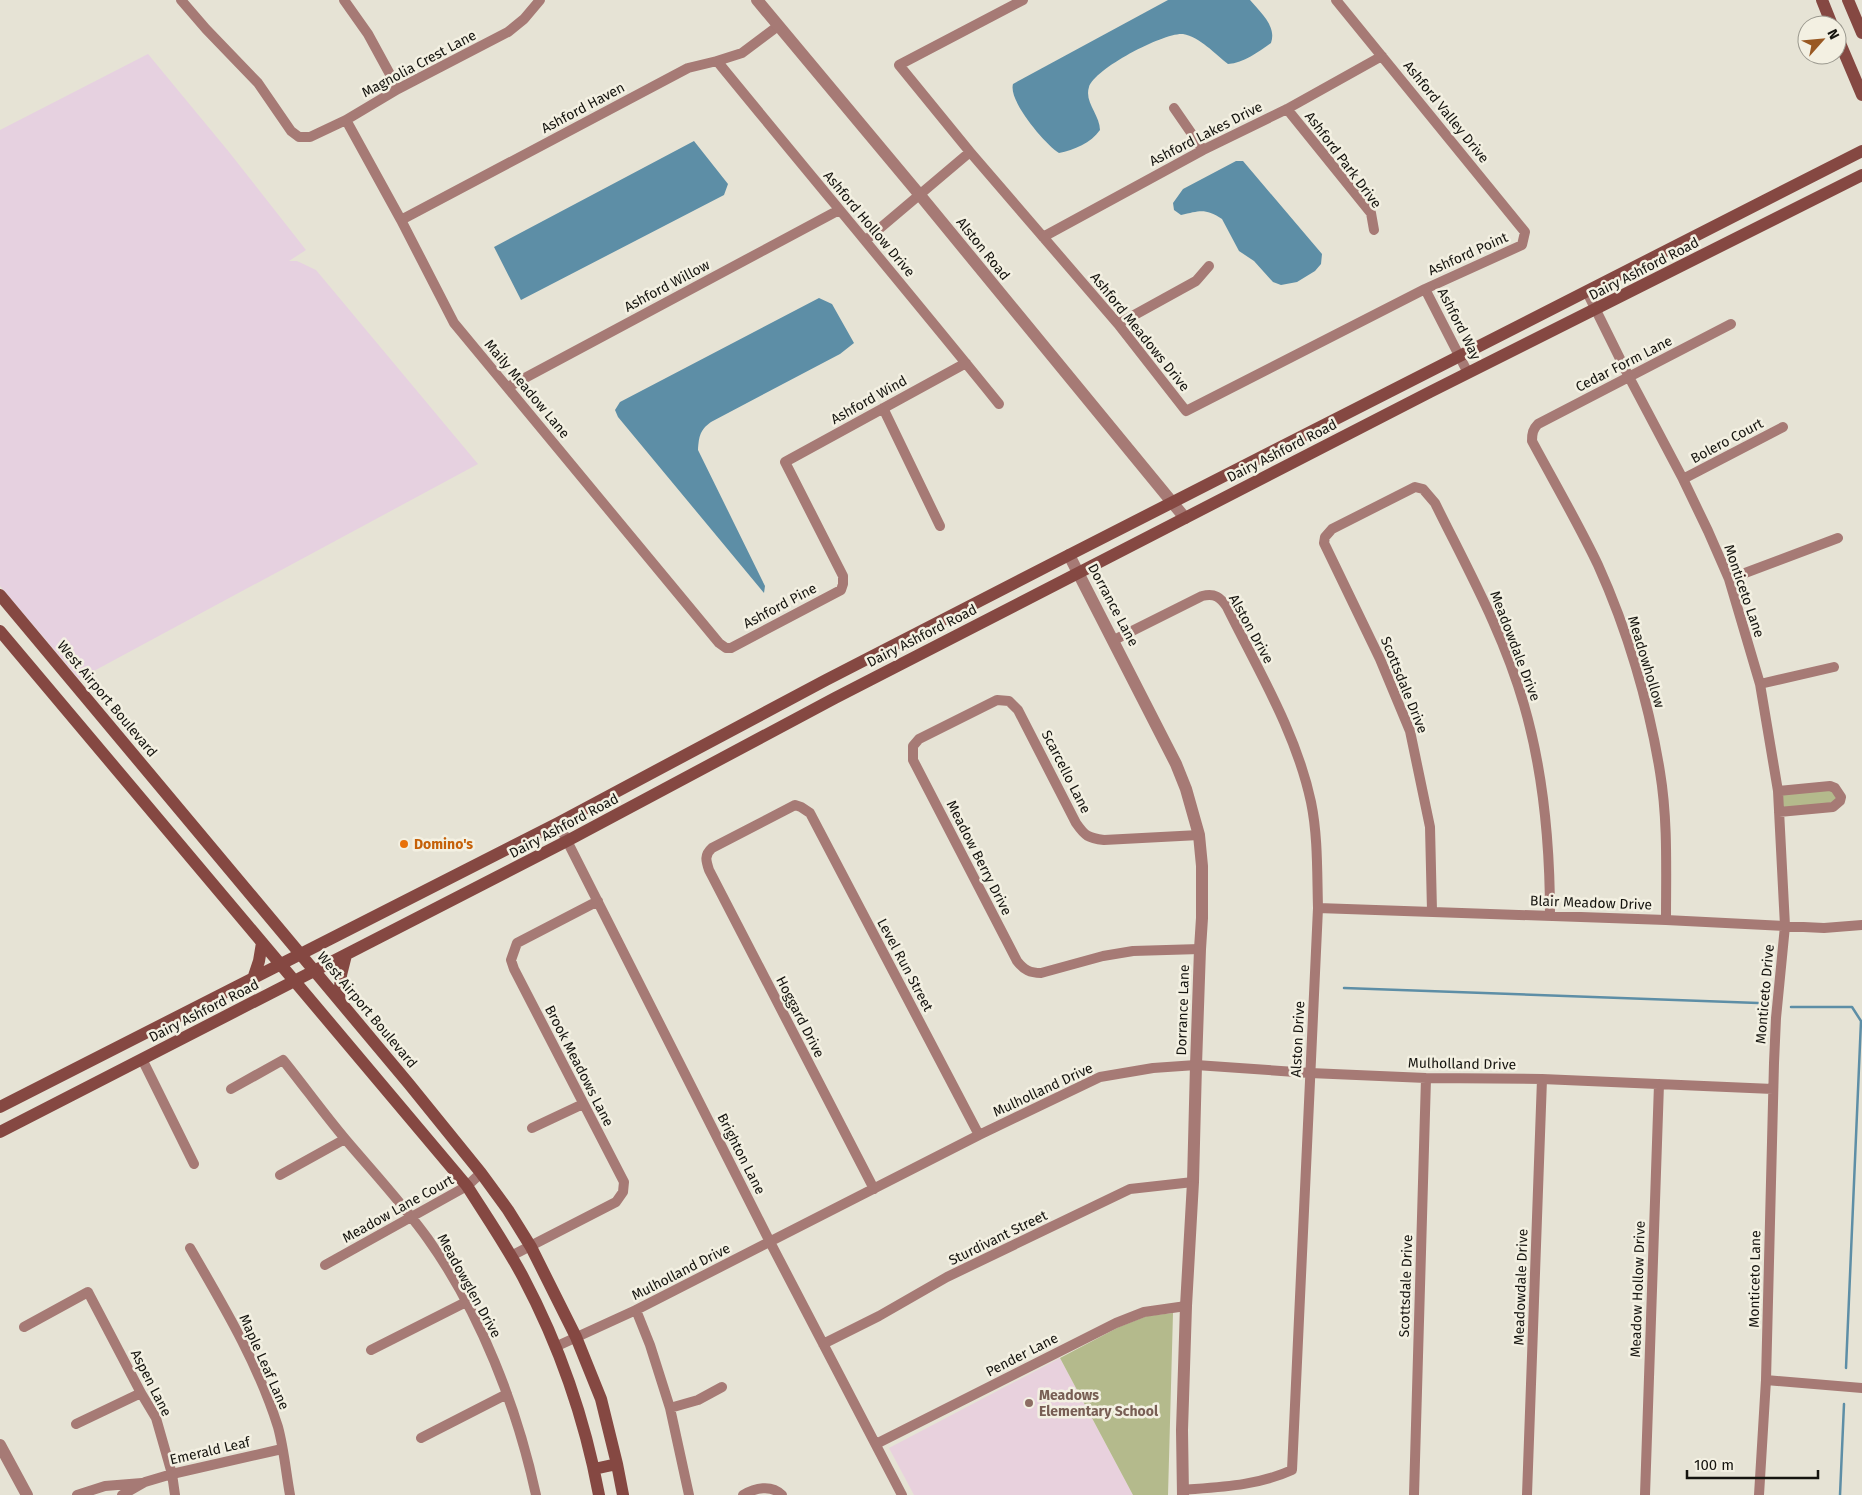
<svg xmlns="http://www.w3.org/2000/svg" width="1862" height="1495" font-family="'Fira Sans',sans-serif">
	<rect width="100%" height="100%" fill="#e6e3d5"/>
	<!-- industrial -->
	<path fill="#e6d1e0" d="M148,54l81,98 77,98 -17,11h8l19,9 162,194 -399,215 -79,-93v-456z"/>
	<!-- education -->
	<path fill="#e8d1dd" d="M1060,1358l73,137h-219l-25,-47z"/>
	<!-- green -->
	<path fill="#b4ba8c" d="M1830,787l10,14 -61,10v-19z
		M1173,1313l-5,182h-35l-73,-137 59,-31 28,-11z"/>
	<!-- water -->
	<path fill="#5d8ea6" d="M1168,0h82c10,12 27,26 21,43 -13,9 -27,20 -43,21 -13,-10 -28,-27 -45,-30 -18,-2 -88,34 -94,53 -5,15 11,28 11,43 -9,13 -26,20 -41,23 -14,-9 -51,-52 -46,-69z
		M694,141l34,43 -4,11 -203,105 -27,-53z
		M1236,161h7l79,93 -1,10 -6,7 -18,11 -16,3 -8,-3 -19,-21 -15,-10 -17,-32c-17,-11 -22,-8 -41,-4l-7,-5 -1,-7 10,-14z
		M819,298l13,6 22,39 -14,11 -129,68c-11,8 -12,14 -13,28l67,136 -1,7 -146,-176 -3,-7 5,-8z"/>
	<g fill="none" stroke-linecap="round" stroke-linejoin="round">
		<!-- stream -->
		<path stroke="#5d8ea6" stroke-width="2.5" d="M1344,988l414,15
			M1791,1007h61l9,14 -15,347
			M1840,1495l4,-91"/>
		<!-- minor -->
		<path stroke="#a67a75" stroke-width="10" d="M181,0l25,29 52,54 33,48 8,6h11l36,-17 52,-31 110,-57 16,-13 16,-19
			M344,0l24,34 30,55
			M1023,0l-124,65 71,87 148,172 68,87 239,-122 97,-44 3,-13 -189,-232
			M717,61c94,115 189,228 282,343
			M1174,108l29,42
			M1287,109l84,104 3,17
			M346,120l55,100 53,103 265,320 7,5h5l110,-58 2,-6v-8l-58,-114 181,-99
			M401,220l287,-152 29,-7 25,-8 36,-27
			M1043,237l160,-87 84,-41 95,-53
			M866,240l104,-88
			M1425,289l43,84
			M1587,292l42,85 54,102 25,52 21,48 31,105 18,107 7,135 -9,92 -2,45 -8,317 -7,115
			M1118,324l78,-43 13,-15
			M508,387l331,-177
			M883,408l57,118
			M1683,479l100,-52
			M1729,579l109,-41
			M1114,640l88,-44c13,-3 18,1 25,11 31,63 69,125 84,195 7,34 6,71 7,106l-26,562c-35,16 -72,17 -110,20
			M1760,684l74,-17
			M1778,791l52,-5 5,2 6,9 -1,4 -7,6 -54,5
			M558,823l212,419 132,253
			M1199,835l-95,5c-16,-2 -19,-4 -28,-17l-58,-113 -9,-9 -12,-1 -78,39 -6,7v14l104,201c7,9 13,12 24,12l62,-17 30,-5 67,-2
			M1318,908l348,12 158,8 38,-3
			M1432,911l-2,-84 -20,-96 -30,-72 -56,-116 1,-6 7,-8 83,-42 8,2 12,14c32,65 69,131 89,202 20,69 26,139 26,211
			M1666,920c0,-49 2,-100 -6,-148 -11,-69 -33,-143 -62,-207 -20,-42 -44,-83 -66,-124 0,-8 1,-12 6,-17l193,-100
			M142,1059l52,105
			M231,1089l52,-29c21,26 41,54 63,80 28,33 57,64 82,99 52,73 89,168 108,256
			M532,1128l51,-24
			M280,1175l65,-36
			M874,1189l-165,-319c-3,-9 -5,-15 3,-22l83,-43 6,2 9,6 169,322
			M190,1248c33,57 68,115 88,179 6,22 8,46 12,68
			M511,1256l105,-54 7,-10 1,-10 -110,-213 -3,-9 6,-17 81,-42
			M325,1265l142,-79 14,-13
			M636,1310l14,35 20,63 19,87
			M24,1327l64,-35 53,101 15,25 16,56 3,21
			M823,1344l56,-28 68,-39 183,-88 63,-7
			M555,1347l81,-37 343,-175 121,-58 53,-9 43,-3 114,8 116,5 116,1 231,10
			M371,1350l95,-48
			M1766,1380l96,8
			M670,1408l28,-8 24,-13
			M76,1424l65,-31
			M421,1438l86,-44
			M876,1444l240,-121 28,-11 42,-6
			M77,1495l28,-9 37,-3
			M122,1495l23,-13 27,-8 110,-25
			M743,1495c12,-7 28,-11 39,0
			M1414,1495l12,-417
			M1527,1495l15,-416
			M1645,1495l14,-411"/>
		<!-- tertiary -->
		<path stroke="#a67a75" stroke-width="12" d="M757,0l162,194 266,324
			M1069,555l107,209 10,25 13,46 3,31v52l-2,31 -4,116 -3,117 -7,124 -4,124 1,65
			M0,1445l27,50"/>
		<!-- secondary -->
		<path stroke="#854842" stroke-width="12" d="M1822,0l10,25
			M1848,0l14,33
			M1837,36l25,59
			M0,595l409,489 72,89 27,37 23,37 45,90 25,62 16,65 6,31
			M0,631l467,555c19,30 39,59 56,91 36,68 62,143 76,218
			M253,979l6,-18 3,-18
			M339,1000l2,-25 5,-20
			M0,1107l558,-284 268,-143 243,-125 793,-404
			M0,1132l567,-291 268,-143 595,-306 432,-217
			M594,1469l23,-5"/>
	</g>
	<!-- markers -->
	<circle fill="#e8710a" stroke="#f3f0e2" stroke-width="2" cx="404" cy="844" r="5"/>
	<circle fill="#8d6e63" stroke="#f3f0e2" stroke-width="2" cx="1029" cy="1403" r="5"/>
	<g text-anchor="middle" dominant-baseline="central" stroke-width="5" stroke-linejoin="round" paint-order="stroke">
		<!-- street labels -->
		<g font-size="14" fill="#15140f" stroke="#f3f0e2">
			<text transform="translate(419 64) rotate(-28)">Magnolia Crest Lane</text>
			<text transform="translate(583 108) rotate(-28)">Ashford Haven</text>
			<text transform="translate(1446 112) rotate(51)">Ashford Valley Drive</text>
			<text transform="translate(1206 134) rotate(-27)">Ashford Lakes Drive</text>
			<text transform="translate(1343 160) rotate(53)">Ashford Park Drive</text>
			<text transform="translate(869 224) rotate(50)">Ashford Hollow Drive</text>
			<text transform="translate(983 249) rotate(51)">Alston Road</text>
			<text transform="translate(1468 254) rotate(-24)">Ashford Point</text>
			<text transform="translate(1644 269) rotate(-27)">Dairy Ashford Road</text>
			<text transform="translate(667 286) rotate(-28)">Ashford Willow</text>
			<text transform="translate(1459 324) rotate(63)">Ashford Way</text>
			<text transform="translate(1140 332) rotate(51)">Ashford Meadows Drive</text>
			<text transform="translate(1624 364) rotate(-27)">Cedar Form Lane</text>
			<text transform="translate(527 389) rotate(50)">Maily Meadow Lane</text>
			<text transform="translate(869 400) rotate(-29)">Ashford Wind</text>
			<text transform="translate(1727 441) rotate(-28)">Bolero Court</text>
			<text transform="translate(1282 451) rotate(-27)">Dairy Ashford Road</text>
			<text transform="translate(1744 591) rotate(71)">Monticeto Lane</text>
			<text transform="translate(1113 605) rotate(62)">Dorrance Lane</text>
			<text transform="translate(780 606) rotate(-28)">Ashford Pine</text>
			<text transform="translate(1251 629) rotate(61)">Alston Drive</text>
			<text transform="translate(922 636) rotate(-27)">Dairy Ashford Road</text>
			<text transform="translate(1515 646) rotate(69)">Meadowdale Drive</text>
			<text transform="translate(1646 662) rotate(73)">Meadowhollow</text>
			<text transform="translate(1404 685) rotate(68)">Scottsdale Drive</text>
			<text transform="translate(107 699) rotate(50)">West Airport Boulevard</text>
			<text transform="translate(1066 772) rotate(63)">Scarcello Lane</text>
			<text transform="translate(564 826) rotate(-28)">Dairy Ashford Road</text>
			<text transform="translate(979 858) rotate(63)">Meadow Berry Drive</text>
			<text transform="translate(1591 903) rotate(2)">Blair Meadow Drive</text>
			<text transform="translate(905 965) rotate(62)">Level Run Street</text>
			<text transform="translate(1765 994) rotate(-85)">Monticeto Drive</text>
			<text transform="translate(367 1010) rotate(50)">West Airport Boulevard</text>
			<text transform="translate(1183 1010) rotate(-88)">Dorrance Lane</text>
			<text transform="translate(204 1011) rotate(-27)">Dairy Ashford Road</text>
			<text transform="translate(800 1017) rotate(63)">Hoggard Drive</text>
			<text transform="translate(1298 1039) rotate(-87)">Alston Drive</text>
			<text transform="translate(1462 1064) rotate(1)">Mulholland Drive</text>
			<text transform="translate(579 1066) rotate(63)">Brook Meadows Lane</text>
			<text transform="translate(1043 1090) rotate(-25)">Mulholland Drive</text>
			<text transform="translate(741 1154) rotate(63)">Brighton Lane</text>
			<text transform="translate(398 1209) rotate(-29)">Meadow Lane Court</text>
			<text transform="translate(998 1238) rotate(-26)">Sturdivant Street</text>
			<text transform="translate(681 1272) rotate(-27)">Mulholland Drive</text>
			<text transform="translate(1755 1279) rotate(-89)">Monticeto Lane</text>
			<text transform="translate(469 1286) rotate(61)">Meadowglen Drive</text>
			<text transform="translate(1406 1286) rotate(-88)">Scottsdale Drive</text>
			<text transform="translate(1521 1287) rotate(-88)">Meadowdale Drive</text>
			<text transform="translate(1638 1289) rotate(-88)">Meadow Hollow Drive</text>
			<text transform="translate(1022 1355) rotate(-27)">Pender Lane</text>
			<text transform="translate(264 1362) rotate(66)">Maple Leaf Lane</text>
			<text transform="translate(151 1383) rotate(63)">Aspen Lane</text>
			<text transform="translate(210 1451) rotate(-13)">Emerald Leaf</text>
		</g>
		<!-- food labels -->
		<g font-size="14" font-weight="bold" fill="#c56008" stroke="#f3f0e2" text-anchor="start">
			<text x="414" y="844">Domino's</text>
		</g>
		<!-- education labels -->
		<g font-size="14" font-weight="bold" fill="#785e54" stroke="#f3f0e2" text-anchor="start">
			<text x="1039" y="1395">Meadows<tspan x="1039" dy="16">Elementary School</tspan></text>
		</g>
	</g>
	<!-- north arrow -->
	<g transform="translate(1822 40) rotate(63)"><circle r="24" fill="#f3f0e2" stroke="#9a988e"/>
	<path d="M0-4L9 19L0 12L-9 19Z" fill="#995822"/>
	<text y="-8" font-size="14" font-weight="bold" text-anchor="middle" fill="#15140f">N</text>
	</g>
	<!-- scale -->
	<path d="M1687 1470v8h131v-8" fill="none" stroke="#15140f" stroke-width="2.5"/>
	<text x="1694" y="1470" font-size="15" fill="#15140f" stroke="#f3f0e2" stroke-width="4" paint-order="stroke">100 m</text>
</svg>
